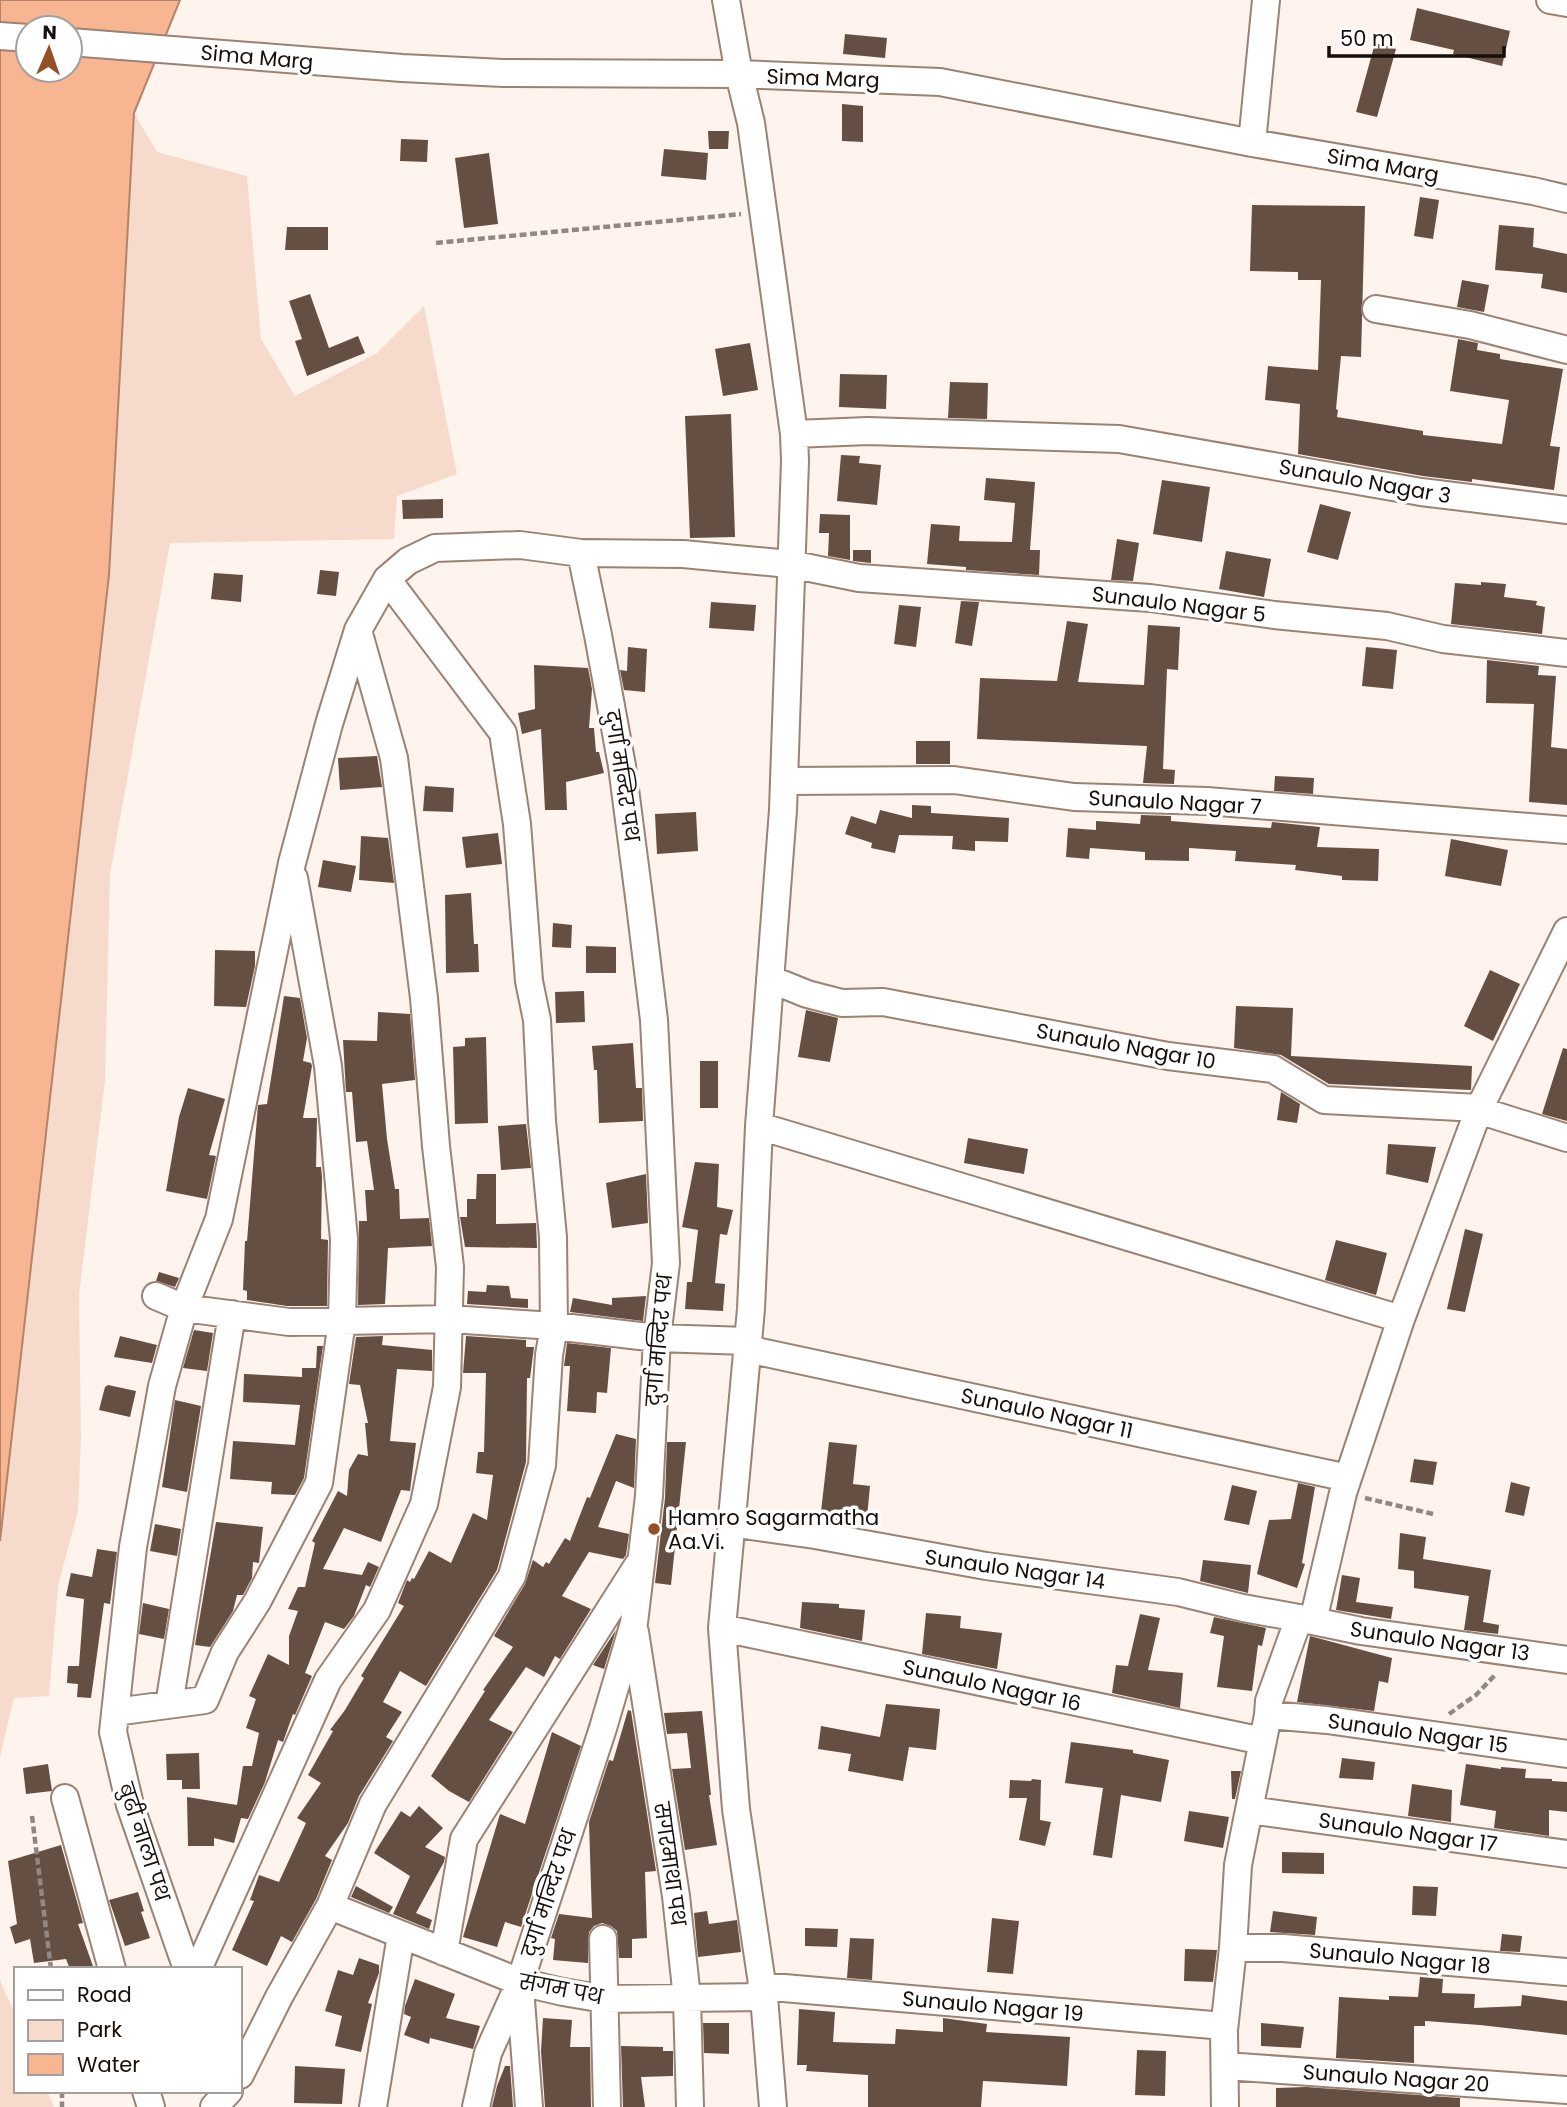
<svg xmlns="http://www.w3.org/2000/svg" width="1567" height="2107" font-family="Poppins,'Noto Sans Devanagari',sans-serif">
	<rect width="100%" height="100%" fill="#fef3ed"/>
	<!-- green -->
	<path fill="#f6dbcc" d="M134,113l23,39 90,24 14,163 34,57 82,-43 47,-47 33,168 -60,22 -3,43 -224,4 -60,331 -5,206 -26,215 2,144 -3,72 -20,75 -9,110 -35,2 -14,59v-216l109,-966z
		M0,1980l16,37v74h31l7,16h-54z"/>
	<!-- water -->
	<path fill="#f7b591" stroke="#b48368" stroke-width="2" fill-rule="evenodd" d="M0,0h180l-46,113 -25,462 -109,966zM28,28h42v42h-42z"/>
	<!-- building -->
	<path fill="#654f43" d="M1417,8l93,23 -8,35 -49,-12 1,-4 -44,-10z
		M845,34l42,4 -2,20 -42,-4z
		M1375,43l21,6 -19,68 -21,-5z
		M842,104l21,2v36l-21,-1z
		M708,131h21l-1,18h-19z
		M401,139l27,1 -1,22 -27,-1z
		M664,149l44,4 -2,27 -45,-4z
		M489,153l9,71 -34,4 -9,-70z
		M1420,197l19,3 -6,39 -19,-3z
		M1252,205l113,1 -4,151 -20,-1 -5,53 2,1 -1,7 86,14v4l79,9 7,-44 -59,-9 8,-52 20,4 -1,7 23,4v5l63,10 -13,77 10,1 -6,43 -82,-11v3l-49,-6 -125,-22 2,-50 -35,-4 3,-34 50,4 3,-90h-23v-8l-48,-1z
		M1499,225l35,3 -1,19 34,7v39l-26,-5 2,-14 -48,-4z
		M287,227h41v23h-43z
		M1462,280l27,5 -5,27 -27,-5z
		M310,294l19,54 29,-12 7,17 -58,23 -12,-35 7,-2 -13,-38z
		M750,343l8,47 -35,6 -8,-47z
		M840,374l47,1 -1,34 -47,-2z
		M950,382l38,1 -1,36 -39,-1z
		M731,414l4,123 -45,1 -5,-122z
		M841,455l19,1 -1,7 22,2 -4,40 -40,-4z
		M986,478l49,4 -5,68h10l-1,25 -73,-5v-3l-39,-3 4,-40 29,2 -1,15 53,1 3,-39 -31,-3z
		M1162,480l48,7 -8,55 -49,-8z
		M443,499v19l-40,1 -1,-19z
		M1320,504l31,8 -13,48 -31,-8z
		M820,514l30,1v45l-22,-4 1,-23h-10z
		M1117,539l22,4 -6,38 -22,-1z
		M853,550h18v13l-18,-2z
		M1226,551l45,8 -7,38 -45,-8z
		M320,570l19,2 -3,24 -19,-2z
		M214,573l29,2 -2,27 -30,-3z
		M1481,582l25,2 -2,13 33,4 -1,4 9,2 -3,27 -91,-10 4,-41 26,2z
		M961,601l18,1 -7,44 -17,-3z
		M711,602l45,3 -2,26 -45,-3z
		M899,605l22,2 -5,40 -22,-3z
		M1067,621l21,3 -10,58 66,3 4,-60 32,2 -2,43 -11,-1 -4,100 12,1 -1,14 -31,-1 4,-37 -170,-7 3,-61 77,3z
		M628,647l19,2 -2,43 -21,-2 -4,-20 7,1z
		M1366,647l31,3 -4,39 -31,-3z
		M1487,660l52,6 -1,9 18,1 -5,71 16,2v56l-38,-3 5,-98 -48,-1z
		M534,665l54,3 4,21 -3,39h5l2,24h3l5,21 -38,9 1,28h-22l-4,-81 -19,5 -4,-21 17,-4z
		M916,741h34v23h-34z
		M377,756l5,31 -42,3 -2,-32z
		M1275,776l39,2 -1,16 -39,-3z
		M425,786l29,2 -1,24 -30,-1z
		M912,805l19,1v7l78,5 -1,24 -33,-1v10l-23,-2 1,-13 -54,-1 -4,18 -24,-5 1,-5 -27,-9 6,-18 25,8 4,-14 32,8z
		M696,812l2,39 -41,3 -2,-40z
		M1141,815l30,1v5l37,3 63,4 1,-6 48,5 -3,20 62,2 -1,32 -36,-1v-4l-47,-6 1,-5 -61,-4 1,-10 -47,-3v13l-44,-1v-8l-55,-4 -1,11 -23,-2 2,-29 28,2v-9l44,3z
		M498,833l4,31 -36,4 -4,-31z
		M361,836l27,2 6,45 -35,-3z
		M1451,839l57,11 -7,36 -56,-10z
		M323,860l33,6 -5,26 -33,-5z
		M471,893l3,51h4l1,28 -33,1 -1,-78z
		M553,923l19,2 -1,23 -19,-1z
		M586,946l30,1v26h-30z
		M215,950l40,1v15l-9,41 -32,-1z
		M1490,970l30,14 -27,57 -29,-15z
		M584,991l1,31 -29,1 -1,-31z
		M284,996l16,2 7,40 -4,23 8,2 1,3 -9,52h14l-1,49h5l1,10 -1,62 7,1 -1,66h-40l-40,-6v-9l-4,-1 2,-49h2l11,-136 9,-1z
		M1236,1006l57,2 -2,48 181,10 -1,24 -142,-6 -48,-29 -47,-7z
		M806,1010l32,8 -8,44 -32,-5z
		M378,1012l32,2 5,66 -33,4 5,55 8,50h4l1,30 29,-1 3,28 -44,2 -3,56 -27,1 1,-84h8l-2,-31h9l-7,-49 -11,1 -4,-50h-6l-3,-52 34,1z
		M486,1037l2,86 -33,1 -2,-77 12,-1v-8z
		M633,1043l3,45h6l1,33 -44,2 -2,-53h-3l-2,-24z
		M1563,1048l4,1v72l-25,-7z
		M700,1061h18v47h-18z
		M188,1088l37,11 -16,56 7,1 -9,43 -41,-8 13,-74z
		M1281,1092l19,12 -3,19 -20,-3z
		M526,1124l5,44 -30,2 -3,-44z
		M968,1138l60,11 -4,25 -60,-11z
		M1388,1144l48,3 -8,36 -42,-9z
		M695,1162l24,2 -2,43 16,3 -6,25 -7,-1 -5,49 10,1 -2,27 -38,-2 2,-27h5l6,-52 -16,-3z
		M477,1174h19v50l40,-1 1,25 -72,-1 -5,-30h7v-18h9z
		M646,1174l2,49 -36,5 -6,-45z
		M1465,1229l18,5 -18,78 -18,-3z
		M1336,1240l51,13 -11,42 -51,-15z
		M159,1272l20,6 -4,9 -19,-6z
		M487,1285l22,1 2,12 17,1v9l-61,-4 1,-13 18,1z
		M646,1296l-3,25 -73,-9 3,-14 39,7v-7z
		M194,1330l19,3 -6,38 -24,-3z
		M120,1336l37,9 -5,18 -38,-6z
		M383,1336l-1,9 50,5v21l-35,-2 -7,72 26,2 -6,48 -9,-1 -20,52 -37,-14 -21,41 39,6 6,-13 11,5 -9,20 -4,-2 -12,31 -10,13 -19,-7 -20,51 7,3 -17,39 -2,-1 -10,28 -5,-2 -13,42 -17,37 -7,-1 -7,25 -20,-5v8h-26l-1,-49 50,8 6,-39h9l7,-33 -13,-5 10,-29 -7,-3 19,-42 21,11v-29l9,-25 -10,-2 10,-22h7l10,-44 -3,-2 26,-50 9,5 2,-26 9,-16 10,2 -3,-33h3l-8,-38 -11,-1 7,-47z
		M466,1336l60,4v7h8l-4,31h-3l-1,84 -29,108 -71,116 -26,-15 -17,31 19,10 -16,25 7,4 -34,55 -11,27 -23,33 7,4 -16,39 -24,43 -11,-6 -14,30 -35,-16 22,-49 -4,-1 9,-25 20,7 27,-59 -9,-5 24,-35 -13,-8 25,-44 -3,-1 15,-20 19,-32 -3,-2 43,-70 -6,-3 9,-23 3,2 2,-4 2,1 15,-28 22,12 22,-50 14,7 6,-45 -17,-2 2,-21h6l2,-79h-23z
		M567,1343l44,5 -4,45 -10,-1 -1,21 -29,-2 3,-45h-6z
		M317,1346h6l-19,132 -9,17 -24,-1 1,-12 -42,-3 3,-38 62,4 5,-40 -57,-3 1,-28 58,3v-9h14z
		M108,1385l28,6 -6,26 -31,-7 6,-23z
		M175,1400l26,6 -14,86 -25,-5z
		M616,1434l20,5 -2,49 -18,-7 -18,46 31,7 -3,21 -3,4 -34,-7 -27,44 29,13 -31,50 -5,-3 -11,21 -18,-10 -37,53 24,12 -44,70 -20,-11 -18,-15 54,-85 -2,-1 30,-43 -19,-11 31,-52 8,-24 10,7 3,-5 3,2 16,-26 5,3 17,-44 3,1z
		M667,1442h19l-15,143 -16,-2 10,-85z
		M829,1442l28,3 -4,39 17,2 -4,42 -46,-8z
		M1414,1459l23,3 -4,23 -23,-3z
		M1511,1482l19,5 -6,29 -19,-4z
		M1298,1483l17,4 -13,76 3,1 -8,24 -40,-14 12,-54 22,-1z
		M1232,1485l25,6 -8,34 -25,-5z
		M216,1522l47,5 -4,36 -6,-1 -1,16 -9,17h-6l-4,16 -23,36 -15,-2z
		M155,1524l26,5 -4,27 -27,-5z
		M1400,1533l26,4 -3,22 68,11 -8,52 16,3 -1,9 -34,-4 5,-34 -55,-8v-17l-16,-2z
		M97,1549l20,3 -7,52 -6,-1 -13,95 -14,-1 1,-13 -11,-1 1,-17h11l5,-67 -18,-3 5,-23 21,4z
		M1203,1560l48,5 -3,28 -48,-12z
		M1342,1575l18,3 -4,24 37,5 -2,12 -55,-9z
		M802,1602l37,2v4l26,2 -3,31 -62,-13z
		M143,1603l26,6 -5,30 -25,-5z
		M926,1613l35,3 -1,12 42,5 -5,36 -75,-15z
		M1140,1614l20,4 -12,52 35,3 -3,35 -68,-15 4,-28 12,1z
		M1214,1617l52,11 -4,18 -4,-1 -6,46 -35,-4 7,-51 -14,-3z
		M616,1630l-12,39 -11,-4z
		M1310,1636l82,22 -4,25 -9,-2 -5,30 -77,-9z
		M886,1704l54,5 -4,41 -27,-3 -6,34 -55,-10 3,-17 -33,-5 3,-23 59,11z
		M628,1710l3,1 25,160 -11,1 2,66 -15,1v19h-13l-2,-27 -6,-5 -9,-3 -8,3 -5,6 -1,31 -35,-3 2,-21 -4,-1 8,-24 33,4 -3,-96 20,-62 4,1z
		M702,1711l9,84h-2l8,50 -32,5 -13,-81 19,-1 -4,-35 -20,1 -3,-21z
		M552,1732l29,14 -60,181 -16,-5 -8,25 -34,-10 37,-123 25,10z
		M1071,1742l62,8v3l36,7 -8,42 -40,-7 -9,63 -19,-3 10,-67 -38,-5z
		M199,1753l1,36h-18v-9h-15l-1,-26z
		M1342,1758l33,4 -2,18 -34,-2z
		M48,1764l4,27 -26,3 -3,-26z
		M1466,1764l35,5v-2l25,2 -1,9 27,1v2l15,1v30l-18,-2v26l-55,-8 2,-17 -36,-6z
		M1231,1771h10l-6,28h-3z
		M1032,1779l9,1 -1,40 11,2 -6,24 -26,-6 8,-42h-18l1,-18 21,1z
		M1412,1784l40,6 -1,32 -43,-6z
		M419,1806l24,22 -18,19 20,10 -1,5 -28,51 16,7 -3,9 -36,-15 17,-38 -36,-23 27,-42 9,6z
		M1189,1811l40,6 -6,31 -39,-7z
		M61,1845l22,78 -5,1 16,45h-24l-4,-10 -32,4 -4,-24 -15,5 -5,-17 7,-3 -9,-63z
		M1282,1852l42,1v21l-42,-1z
		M356,1886l37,21 -4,6 -38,-16z
		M1413,1886l25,1 -2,29 -24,-1z
		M138,1892l6,19 -3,1 9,26 -25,8 -16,-46z
		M707,1911l2,13 28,-4 4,32 -43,5 -4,-44z
		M1273,1911l44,6 -2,18 -45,-3z
		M992,1918l27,3 -6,53 -26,-2z
		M805,1928l33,1 -1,18 -32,-1z
		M1502,1934l20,2 -2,16 -20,-1z
		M850,1938l24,1 -2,41 -25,-2z
		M1185,1949l32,1 -4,32 -29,-1z
		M359,1958l20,7v8l-11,30 4,1 -11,48 -26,-6 7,-30 -17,-5 13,-41 15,5z
		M1420,1977l23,2 -1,14 33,1 -1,14 47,-2 1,-11 45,6v34l-87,-10 -55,-4v5h-11v37l-78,-5 3,-61 50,3v-4l29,1z
		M415,1979l40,15 -9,24 34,8 -7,23 -43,-11 -1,6 -25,-9 7,-18 -7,-3 1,-8z
		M799,2009l36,3 -2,30 62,2 1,-15 47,3v-14l44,6 -1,8 84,5 -3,49 -84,-5 -2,26h-113v-32l-62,-4 1,-6h-10z
		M543,2018l29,2 -2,27h20l1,60h-46l-4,-56z
		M703,2023h26v31l-25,-1z
		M1261,2023l43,4 -3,21 -40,-2z
		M621,2046l42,1v4h10v25l-32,1 4,30h-22z
		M1137,2050l29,1 -1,45 -30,-1z
		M295,2066l50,3 -3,35 -48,-1z
		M505,2066h5l3,41h-21l5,-21z
		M1306,2087l154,11v9h-184v-19z"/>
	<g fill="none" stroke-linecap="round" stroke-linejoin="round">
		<defs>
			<path id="minor" d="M726,0l13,74 12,49 43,311 1,27 -12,349 -24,316 -8,183 -29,319 14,181 28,188 9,110
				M1550,0l17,3
				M0,36l28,2
				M70,42l332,26 101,5 236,1 201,8 312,61 281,48 34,8
				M1252,143l14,-143
				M1376,309l94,16 97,25
				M794,434l74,-3 251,8 302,53 146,18
				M784,781l170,-1 120,17 133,4 360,29
				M770,979l37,15 35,9 41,-1 285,54 105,13 51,31 155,8
				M1478,1110l89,28
				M759,1126l642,193
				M156,1296l28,12 105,14 160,-3 105,7 103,12 90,3
				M747,1349l601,129
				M730,1523l85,12 171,31 192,26 65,16 56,10
				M1313,1621l48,10 206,29
				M722,1628l541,113
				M635,1632l41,264 11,102 3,109
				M169,1705l63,-391
				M115,1712l90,-12 20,-48 32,-50 62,-119 23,-162 2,-82 -16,-173 -34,-188
				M1268,1715l59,5 240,34
				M65,1798l47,171
				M1249,1810l318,44
				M330,1906l190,76 43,10 41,7 160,-2
				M603,1939l4,168
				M1233,1948h50l284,24
				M444,1952l20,-113 174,-274
				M187,1969l-57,-164 -17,-73 20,-185 29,-161 22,-78 35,-89 73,-356 37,-139 29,-94 29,-51 21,-18 27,-13 85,-3 61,8 102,1 107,10 69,14 291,20 124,17 113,11 56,13 124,14
				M198,1969l130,-289 49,-70 47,-106 23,-117 3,-120 -14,-121 -12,-148 -30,-240 -36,-128
				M761,1986l463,40
				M520,1987l9,120
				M1225,2066l342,24
				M240,2075l39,-78 51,-91 43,-102 139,-228 30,-111 7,-110 5,-29 -1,-89 -11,-116 -5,-101 -8,-39 -12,-157 -14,-91 -116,-154
				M146,2091l5,16
				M214,2107l15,-16
				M373,2107l28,-172
				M476,2107l12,-54 32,-71 83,-254 31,-105 15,-127 8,-158 9,-75 -12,-243 -14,-115 -18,-139 -24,-131 -17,-82
				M1225,2107l-1,-77 9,-82 5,-83 30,-150 1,-14 30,-83 14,3 30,-128 58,-174 78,-210 88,-178"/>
		</defs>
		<!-- minor casing -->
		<use href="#minor" stroke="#9a8275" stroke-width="30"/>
		<!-- path -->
		<path stroke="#928782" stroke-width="4.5" stroke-dasharray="7 3.5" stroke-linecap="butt" d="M436,243l305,-29
			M1365,1498l68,16
			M1449,1714l27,-19 19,-20
			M32,1816l19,153
			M62,2091v16"/>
		<!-- minor -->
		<use href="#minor" stroke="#fff" stroke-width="26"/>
	</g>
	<!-- markers -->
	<circle fill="#944f25" stroke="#fff" stroke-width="2.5" cx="654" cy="1529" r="7"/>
	<g text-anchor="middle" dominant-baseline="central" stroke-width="7" stroke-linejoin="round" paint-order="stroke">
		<!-- street labels -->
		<g font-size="21" fill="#170e09" stroke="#fff">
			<text transform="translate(257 57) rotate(5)">Sima Marg</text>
			<text transform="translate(823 78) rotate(2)">Sima Marg</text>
			<text transform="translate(1383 165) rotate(10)">Sima Marg</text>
			<text transform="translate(1365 481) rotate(10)">Sunaulo Nagar 3</text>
			<text transform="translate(1179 604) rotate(7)">Sunaulo Nagar 5</text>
			<text transform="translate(622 776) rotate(81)">दुर्गा मन्दिर पथ</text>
			<text transform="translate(1175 802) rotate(3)">Sunaulo Nagar 7</text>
			<text transform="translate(1126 1046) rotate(10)">Sunaulo Nagar 10</text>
			<text transform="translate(659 1340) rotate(-85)">दुर्गा मन्दिर पथ</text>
			<text transform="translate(1047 1413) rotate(12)">Sunaulo Nagar 11</text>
			<text transform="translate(1015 1569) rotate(8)">Sunaulo Nagar 14</text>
			<text transform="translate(1440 1641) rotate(8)">Sunaulo Nagar 13</text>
			<text transform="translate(992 1685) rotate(12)">Sunaulo Nagar 16</text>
			<text transform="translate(1418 1733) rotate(8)">Sunaulo Nagar 15</text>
			<text transform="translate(1408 1832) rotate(8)">Sunaulo Nagar 17</text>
			<text transform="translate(144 1842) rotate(72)">बुढी नाला पथ</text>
			<text transform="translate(670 1864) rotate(82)">सगरमाथा पथ</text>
			<text transform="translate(549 1893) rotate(-72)">दुर्गा मन्दिर पथ</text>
			<text transform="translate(1400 1958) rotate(5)">Sunaulo Nagar 18</text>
			<text transform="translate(561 1989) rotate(11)">संगम पथ</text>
			<text transform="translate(993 2006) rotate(5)">Sunaulo Nagar 19</text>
			<text transform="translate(1396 2078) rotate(4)">Sunaulo Nagar 20</text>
		</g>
		<!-- poi labels -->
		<g font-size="21" fill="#170e09" stroke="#fff" text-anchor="start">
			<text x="668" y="1517">Hamro Sagarmatha<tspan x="668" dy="24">Aa.Vi.</tspan></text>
		</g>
	</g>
	<!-- legend -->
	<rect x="14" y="1967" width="228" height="126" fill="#ffffff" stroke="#a29f9d" stroke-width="2"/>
	<rect x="28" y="1990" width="35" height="10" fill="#ffffff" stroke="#a29f9d" stroke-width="2"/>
	<text x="77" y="2002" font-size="21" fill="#170e09">Road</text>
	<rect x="28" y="2020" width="35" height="21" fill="#f6dbcc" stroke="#a29f9d" stroke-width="2"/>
	<text x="77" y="2037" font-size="21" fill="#170e09">Park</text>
	<rect x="28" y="2054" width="35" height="21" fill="#f7b591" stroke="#a29f9d" stroke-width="2"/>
	<text x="77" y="2072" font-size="21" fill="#170e09">Water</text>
	<!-- north arrow -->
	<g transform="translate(49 49) rotate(2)"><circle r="33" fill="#ffffff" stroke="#a29f9d" stroke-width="2"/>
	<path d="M0-5L12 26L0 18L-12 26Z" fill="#944f25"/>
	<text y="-10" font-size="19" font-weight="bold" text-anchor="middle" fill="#170e09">N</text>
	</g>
	<!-- scale -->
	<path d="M1329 46v10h175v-10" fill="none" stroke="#170e09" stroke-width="3.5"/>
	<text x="1340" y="46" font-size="21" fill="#170e09" stroke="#ffffff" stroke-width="5" paint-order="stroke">50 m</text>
</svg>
